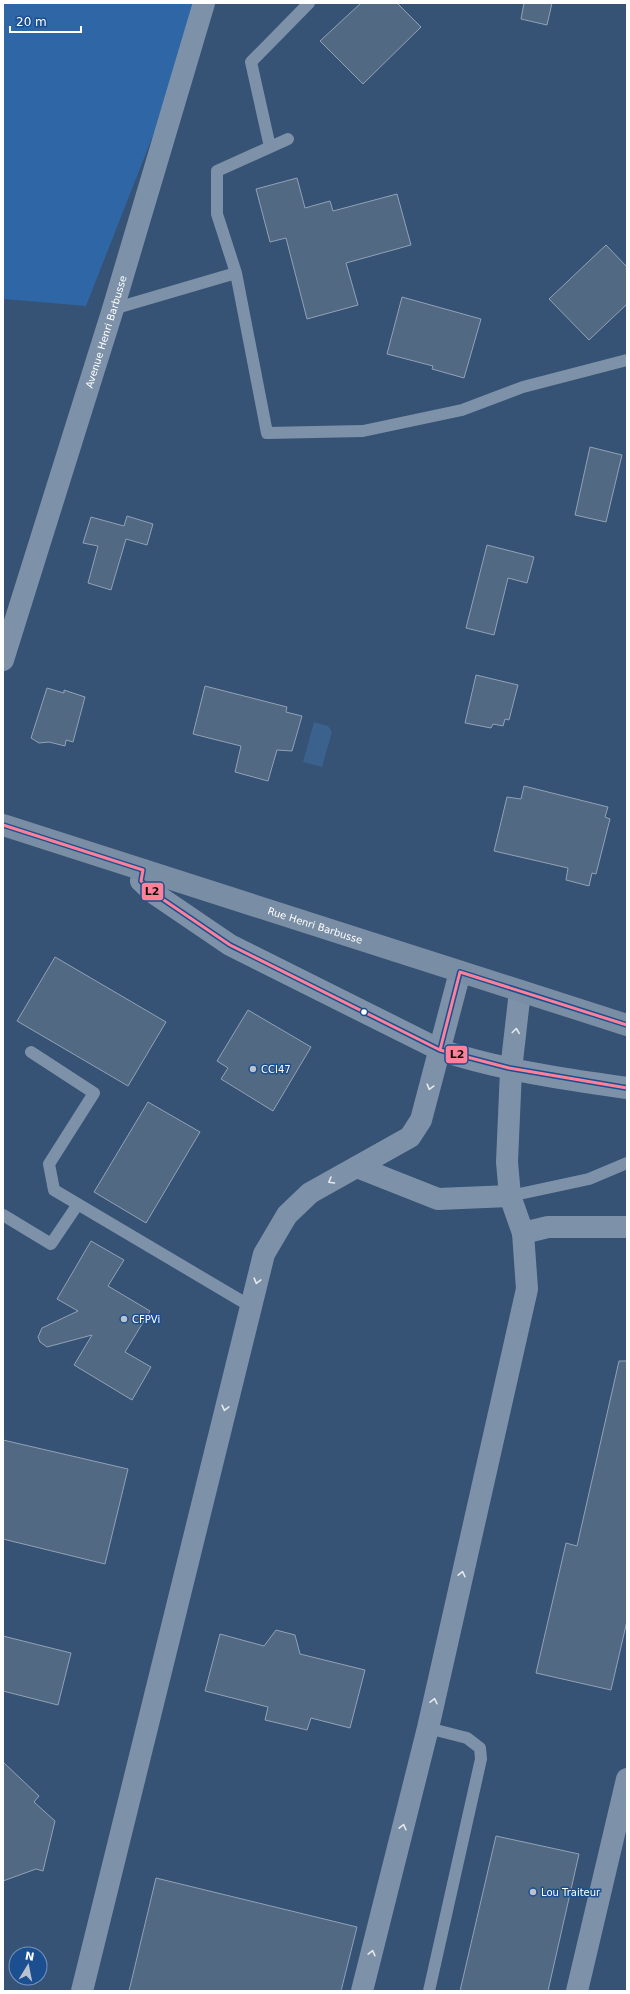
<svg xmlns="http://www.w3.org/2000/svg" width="630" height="1994" font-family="'DejaVu Sans',sans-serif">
	<rect width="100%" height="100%" fill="#365274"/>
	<!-- green -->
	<path fill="#2f66a5" d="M3,3h206l-6,5 -117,298 -83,-7z"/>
	<!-- water -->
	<path fill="#3b618d" d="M314,722l14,4 4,6 -10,35 -19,-5z"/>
	<!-- building -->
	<path fill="#526984" stroke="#92a2b6" d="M361,3h36l24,24 -58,57 -43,-43z
		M524,3h28l-5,22 -26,-6z
		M297,178l8,30 25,-7 3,10 64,-17 14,51 -65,18 12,42 -51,14 -21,-81 -16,4 -14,-53z
		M606,245l21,22v37l-38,36 -40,-41z
		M402,297l79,22 -17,59 -32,-9 1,-3 -46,-12z
		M590,447l32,8 -16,67 -31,-7z
		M127,516l26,8 -6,21 -21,-6 -15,51 -23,-7 10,-37 -15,-3 8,-26 33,9z
		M487,545l47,12 -7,26 -19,-5 -14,57 -28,-7z
		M476,675l42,10 -9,35 -4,-1 -2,7 -10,-2 -2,4 -26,-5z
		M205,686l82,21 -1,5 16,4 -10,35 -15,-1 -9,31 -33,-9 6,-26 -48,-12z
		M47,688l17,5v-3l21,7 -12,45 -7,-2 -1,6 -16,-4 -10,1 -8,-5z
		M524,786l84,21 -3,10 5,2 -14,55 -4,-1 -3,13 -23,-6 2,-12 -74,-17 13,-54 14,2z
		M55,957l111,65 -38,64 -111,-65z
		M248,1010l63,37 -38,64 -52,-32 7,-11 -11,-7z
		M148,1102l52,30 -54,91 -52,-31z
		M91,1241l33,19 -16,26 42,25 -25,41 26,15 -19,33 -58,-35 18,-30 -45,12 -7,-5 -2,-5 4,-9 36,-17 -21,-12z
		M619,1361h8v260l-16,69 -75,-17 30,-130 11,3z
		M3,1440l125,29 -23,95 -102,-25z
		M276,1630l19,5 5,19 65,16 -15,58 -39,-10 -4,12 -42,-10 3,-13 -63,-16 15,-57 44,12z
		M3,1636l68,17 -13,52 -55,-14z
		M3,1762l36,34 -5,6 21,19 -12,50 -7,-2 -33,12z
		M496,1836l83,18 -31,137h-88z
		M156,1878l201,49 -16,64h-212z"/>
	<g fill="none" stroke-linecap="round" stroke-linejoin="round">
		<!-- service -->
		<path stroke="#7d92a8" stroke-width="12" d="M288,139l-71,32v43l19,59 31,160 96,-2 99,-21 61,-23 104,-27
			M270,147l-19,-85 58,-59
			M113,309l123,-36
			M31,1052l63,41 -45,71 5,26 196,116
			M510,1196l79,-17 38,-16
			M3,1215l48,29 27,-40
			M428,1728l39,10 13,10 1,11 -52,232"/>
		<!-- minor -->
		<g stroke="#7d92a8" stroke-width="22">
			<path id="s1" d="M3,660l110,-351 91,-306"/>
			<path d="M143,870l-2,11 14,13 75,51 210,105c61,20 123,29 187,38"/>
			<path d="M357,1167l81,32 72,-3"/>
			<path d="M523,1233l25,-6h79"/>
			<path d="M82,1991l182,-737 23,-39 23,-22 100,-56 11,-17 39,-148"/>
			<path d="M362,1991l66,-263 99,-439 -4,-56 -13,-37 -3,-34 4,-92 9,-79"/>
			<path d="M577,1991l50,-212"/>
		</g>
		<!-- secondary -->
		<path stroke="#798da4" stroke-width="22" id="s2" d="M3,825l624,200"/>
		<defs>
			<path id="bus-1" d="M3,825l140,45 -2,11 14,13 75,51 210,105 69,18 118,20
				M440,1050l20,-78 167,53"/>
		</defs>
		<!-- bus-1 casing -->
		<use href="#bus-1" stroke="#1b4f8f" stroke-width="6"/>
		<!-- bus-1 -->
		<use href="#bus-1" stroke="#ff8098" stroke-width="3"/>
	</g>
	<!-- one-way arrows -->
	<defs><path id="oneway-chevron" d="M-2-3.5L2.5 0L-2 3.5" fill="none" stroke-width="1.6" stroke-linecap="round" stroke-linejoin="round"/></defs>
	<g stroke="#e5e9ee">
		<use href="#oneway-chevron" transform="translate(516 1031) rotate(-83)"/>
		<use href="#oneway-chevron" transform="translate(430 1087) rotate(105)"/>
		<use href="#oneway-chevron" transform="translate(331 1181) rotate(150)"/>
		<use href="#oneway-chevron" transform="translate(257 1281) rotate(105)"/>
		<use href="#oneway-chevron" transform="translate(225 1408) rotate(104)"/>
		<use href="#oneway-chevron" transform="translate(462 1574) rotate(-77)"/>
		<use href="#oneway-chevron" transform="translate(434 1701) rotate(-77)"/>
		<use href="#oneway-chevron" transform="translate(403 1827) rotate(-76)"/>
		<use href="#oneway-chevron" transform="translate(372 1953) rotate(-76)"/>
	</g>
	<!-- markers -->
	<circle fill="#fff" stroke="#1b4f8f" stroke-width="1.5" cx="364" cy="1012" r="3.5"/>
	<g fill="#b9c2ce" stroke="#1b4f8f" stroke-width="1.5">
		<circle cx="253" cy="1069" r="4"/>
		<circle cx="124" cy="1319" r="4"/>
		<circle cx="533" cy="1892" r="4"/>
	</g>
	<g text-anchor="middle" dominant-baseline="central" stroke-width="3" stroke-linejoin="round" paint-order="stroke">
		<!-- street labels -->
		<g font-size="10" fill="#fff" stroke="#1b4f8f">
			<text stroke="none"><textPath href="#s1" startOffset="344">Avenue Henri Barbusse</textPath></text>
			<text stroke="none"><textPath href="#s2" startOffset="328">Rue Henri Barbusse</textPath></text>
		</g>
		<!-- poi labels -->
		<g font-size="10" fill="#fff" stroke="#1b4f8f" text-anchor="start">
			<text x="261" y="1069">CCI47</text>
			<text x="132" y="1319">CFPVi</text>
			<text x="541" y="1892">Lou Traiteur</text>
		</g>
	</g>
	<g stroke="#1b4f8f" stroke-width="1.5">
		<rect x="141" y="882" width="23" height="19" rx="4" fill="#ff8098"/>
		<rect x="445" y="1045" width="23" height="19" rx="4" fill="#ff8098"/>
	</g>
	<g font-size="11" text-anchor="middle" font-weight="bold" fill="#111">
		<text x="152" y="895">L2</text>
		<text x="457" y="1058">L2</text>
	</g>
	<!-- border -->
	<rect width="630" height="1994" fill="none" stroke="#ffffff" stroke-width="8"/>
	<!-- north arrow -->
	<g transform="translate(28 1966) rotate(10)"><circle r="19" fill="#1b4f8f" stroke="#7695bc"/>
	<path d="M0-3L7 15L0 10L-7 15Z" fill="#b9c2ce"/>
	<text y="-6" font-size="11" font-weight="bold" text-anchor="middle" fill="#ffffff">N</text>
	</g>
	<!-- scale -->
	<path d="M10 26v6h71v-6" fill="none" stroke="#ffffff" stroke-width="2"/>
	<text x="16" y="26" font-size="12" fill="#ffffff" stroke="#1b4f8f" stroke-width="3" paint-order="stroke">20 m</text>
</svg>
